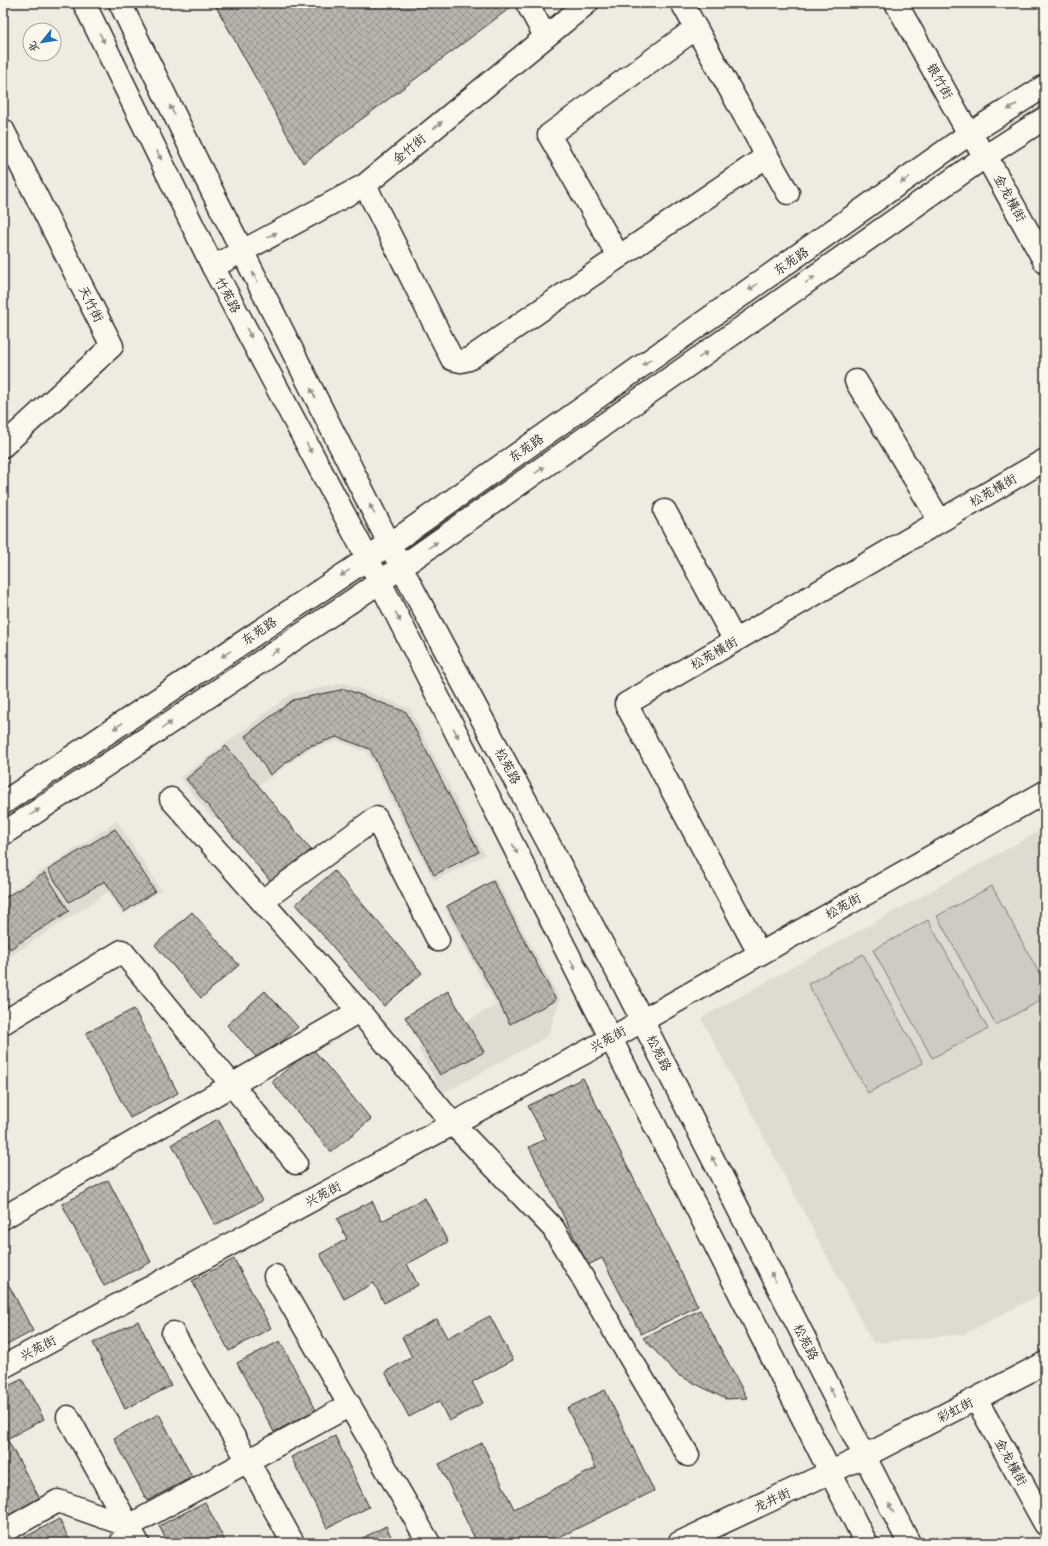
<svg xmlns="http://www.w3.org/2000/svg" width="1048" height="1546" font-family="Itim,'LXGW WenKai TC',sans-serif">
	<defs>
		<pattern id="building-cross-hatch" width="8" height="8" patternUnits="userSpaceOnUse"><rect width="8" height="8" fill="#b8b5ae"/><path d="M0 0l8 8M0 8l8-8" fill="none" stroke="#96938e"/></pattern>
	</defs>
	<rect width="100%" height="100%" fill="#eeebe0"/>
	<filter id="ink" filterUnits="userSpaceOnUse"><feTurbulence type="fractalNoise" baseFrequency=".025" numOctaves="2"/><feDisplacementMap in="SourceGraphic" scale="8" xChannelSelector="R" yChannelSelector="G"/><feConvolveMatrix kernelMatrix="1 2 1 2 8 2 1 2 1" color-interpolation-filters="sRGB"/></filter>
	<g filter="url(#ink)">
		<!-- built -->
		<path fill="#dedbd1" d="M345,683l64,25 76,147 -51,26 -67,-129 -29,-11 -29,8 -96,70 -33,-41 111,-84z
			M117,821l44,69 -38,25 -15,-23 -105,69v-64z
			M1045,828v464l-80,42 -92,9 -172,-325z
			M495,878l65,121 -12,37 -105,57 -25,-44 78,-44 -52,-98z"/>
		<!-- pitch -->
		<path fill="#cecbc2" stroke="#7c7b76" d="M992,886l53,98v14l-49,27 -59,-109z
			M928,920l60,109 -56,29 -59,-108z
			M863,954l60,109 -55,30 -60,-109z"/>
		<!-- building -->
		<path fill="url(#building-cross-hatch)" stroke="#2b2b2b" d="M214,3h293l3,5 -207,155z
			M345,689l61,23 73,140 -45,23 -64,-126 -33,-12 -30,10 -37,28 -25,-39 48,-36z
			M226,746l85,104 -40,32 -85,-103z
			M115,829l40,62 -31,21 -19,-31 -36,21 -21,-32z
			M334,871l88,102 -38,33 -88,-102z
			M45,873l24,38 -59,38 -7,-10v-40z
			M493,881l63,119 -46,24 -63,-118z
			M192,912l47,53 -38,33 -46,-53z
			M265,991l33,36 -38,34 -33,-36z
			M448,991l36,61 -44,23 -35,-58z
			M134,1009l44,84 -48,25 -44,-85z
			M312,1048l59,71 -40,33 -59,-70z
			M583,1078l115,228 -57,28 -39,-76 -14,7 -59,-118 17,-8 -18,-33z
			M218,1119l44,82 -47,24 -43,-81z
			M108,1180l43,82 -47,24 -42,-82z
			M425,1198l23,44 -41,22 11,21 -34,18 -10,-20 -30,16 -24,-45 27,-15 -10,-20 35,-18 10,20z
			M234,1259l37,69 -42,23 -37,-70z
			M3,1274l30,57 -30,16z
			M700,1310l47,88 -21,1 -48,-24 -35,-37z
			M490,1316l23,44 -41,22 11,21 -34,18 -10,-20 -30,16 -24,-45 27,-15 -10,-20 35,-18 10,19z
			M138,1321l33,65 -46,23 -32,-66z
			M280,1341l36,69 -42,22 -37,-69z
			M22,1379l22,40 -37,20 33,60 -37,21v-131z
			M605,1390l49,101 -107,52h-70l-38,-79 43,-21 32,66 82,-41 -29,-60z
			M159,1414l33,63 -45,24 -33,-63z
			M335,1436l34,71 -42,21 -36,-71z
			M205,1502l21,41h-58l-9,-17z
			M59,1519l12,24h-54l-1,-1z
			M386,1526l8,17h-41z"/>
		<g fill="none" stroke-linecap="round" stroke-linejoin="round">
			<defs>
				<path id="minor" d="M527,3l18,33
					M682,3l85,153
					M896,3l73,131 17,22 59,106
					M3,130l109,216 -109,100
					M365,185l87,174 9,2 8,-2 298,-203 21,37
					M619,257l-70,-122 147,-107
					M213,267l152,-82 222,-182
					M856,381l84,140
					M665,511l70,130
					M171,799l188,212 94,113 100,104 135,227
					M262,901l114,-83 62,122
					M759,953l-133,-249 419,-244
					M3,1023l119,-72 174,212
					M3,1218l356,-207
					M275,1276l154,267
					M173,1333l75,128 45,82
					M3,1367l607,-328 435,-247
					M976,1399l69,125
					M68,1417l70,126
					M3,1532l55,-31 71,25
					M121,1543l8,-17 221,-121
					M679,1543l186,-87 180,-93"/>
				<path id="tertiary" d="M84,3l129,264 167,315 486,961
					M120,3l76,156 205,408 221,414 287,562
					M3,803l403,-270 563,-399 76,-48
					M3,834l377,-252 606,-426 59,-38"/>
			</defs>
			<!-- minor casing -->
			<use href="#minor" stroke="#2b2b2b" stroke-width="25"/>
			<!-- tertiary casing -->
			<use href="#tertiary" stroke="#2b2b2b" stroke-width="25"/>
			<!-- minor -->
			<use href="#minor" stroke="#fbf7ec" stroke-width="22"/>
			<!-- tertiary -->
			<use href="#tertiary" stroke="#fbf7ec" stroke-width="22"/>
		</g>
		<!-- one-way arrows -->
		<defs><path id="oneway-solid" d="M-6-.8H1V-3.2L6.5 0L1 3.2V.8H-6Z"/></defs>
		<g fill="#93918c">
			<use href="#oneway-solid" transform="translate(102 38) rotate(64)"/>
			<use href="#oneway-solid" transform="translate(1012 107) rotate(147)"/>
			<use href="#oneway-solid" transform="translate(172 110) rotate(-116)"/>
			<use href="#oneway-solid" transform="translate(438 125) rotate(-40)"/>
			<use href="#oneway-solid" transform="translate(159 155) rotate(64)"/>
			<use href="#oneway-solid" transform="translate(905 180) rotate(145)"/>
			<use href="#oneway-solid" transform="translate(272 235) rotate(-28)"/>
			<use href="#oneway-solid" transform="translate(255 277) rotate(-117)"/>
			<use href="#oneway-solid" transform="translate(810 280) rotate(-35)"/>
			<use href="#oneway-solid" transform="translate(753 287) rotate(145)"/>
			<use href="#oneway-solid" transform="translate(249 333) rotate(62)"/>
			<use href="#oneway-solid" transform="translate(703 355) rotate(-35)"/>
			<use href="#oneway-solid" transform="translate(647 362) rotate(145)"/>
			<use href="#oneway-solid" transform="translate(313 393) rotate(-117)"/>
			<use href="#oneway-solid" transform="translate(309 448) rotate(62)"/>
			<use href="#oneway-solid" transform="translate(540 470) rotate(-35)"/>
			<use href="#oneway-solid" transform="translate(372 509) rotate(-117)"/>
			<use href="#oneway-solid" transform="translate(433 545) rotate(-35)"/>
			<use href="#oneway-solid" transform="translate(345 573) rotate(146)"/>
			<use href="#oneway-solid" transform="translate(398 617) rotate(63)"/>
			<use href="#oneway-solid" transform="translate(275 652) rotate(-34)"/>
			<use href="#oneway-solid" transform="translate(226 654) rotate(146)"/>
			<use href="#oneway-solid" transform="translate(167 725) rotate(-34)"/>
			<use href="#oneway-solid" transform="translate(118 726) rotate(146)"/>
			<use href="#oneway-solid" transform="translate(456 733) rotate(63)"/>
			<use href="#oneway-solid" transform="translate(35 812) rotate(-34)"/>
			<use href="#oneway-solid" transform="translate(515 849) rotate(63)"/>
			<use href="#oneway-solid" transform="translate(573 965) rotate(63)"/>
			<use href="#oneway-solid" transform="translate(714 1161) rotate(-117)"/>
			<use href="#oneway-solid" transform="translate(773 1277) rotate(-117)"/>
			<use href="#oneway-solid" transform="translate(832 1392) rotate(-117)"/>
			<use href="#oneway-solid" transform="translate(891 1508) rotate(-117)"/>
		</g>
	</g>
	<g text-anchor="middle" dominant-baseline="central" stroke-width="3" stroke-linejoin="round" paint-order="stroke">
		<!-- street labels -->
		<g font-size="13" fill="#2b2b2b" stroke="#fbf7ec">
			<text transform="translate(940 81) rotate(61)">银竹街</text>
			<text transform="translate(409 149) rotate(-40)">金竹街</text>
			<text transform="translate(1010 198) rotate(61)">金龙横街</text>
			<text transform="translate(791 261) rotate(-35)">东苑路</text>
			<text transform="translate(228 295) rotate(62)">竹苑路</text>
			<text transform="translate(91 304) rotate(63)">天竹街</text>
			<text transform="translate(526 448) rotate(-35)">东苑路</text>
			<text transform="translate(993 490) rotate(-30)">松苑横街</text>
			<text transform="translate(259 631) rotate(-34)">东苑路</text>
			<text transform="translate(714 653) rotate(-30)">松苑横街</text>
			<text transform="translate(508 766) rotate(62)">松苑路</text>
			<text transform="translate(843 906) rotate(-29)">松苑街</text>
			<text transform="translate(608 1039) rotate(-30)">兴苑街</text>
			<text transform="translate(659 1053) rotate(63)">松苑路</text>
			<text transform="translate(323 1194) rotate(-28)">兴苑街</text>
			<text transform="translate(806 1342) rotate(63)">松苑路</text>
			<text transform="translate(38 1348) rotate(-28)">兴苑街</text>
			<text transform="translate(955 1410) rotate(-27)">彩虹街</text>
			<text transform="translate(1011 1462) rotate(61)">金龙横街</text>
			<text transform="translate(772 1500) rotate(-25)">龙井街</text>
		</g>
	</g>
	<!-- margin -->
	<rect width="1048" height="1546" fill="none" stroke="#fbf7ec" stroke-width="16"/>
	<rect x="8" y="8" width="1032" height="1530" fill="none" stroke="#2b2b2b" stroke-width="1.5" filter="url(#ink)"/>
	<!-- north arrow -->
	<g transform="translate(42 42) rotate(240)"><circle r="19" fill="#fbf7ec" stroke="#a8a59f"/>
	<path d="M0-3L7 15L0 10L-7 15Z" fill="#1f6fb2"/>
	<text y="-6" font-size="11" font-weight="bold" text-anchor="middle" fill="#2b2b2b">北</text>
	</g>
</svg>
